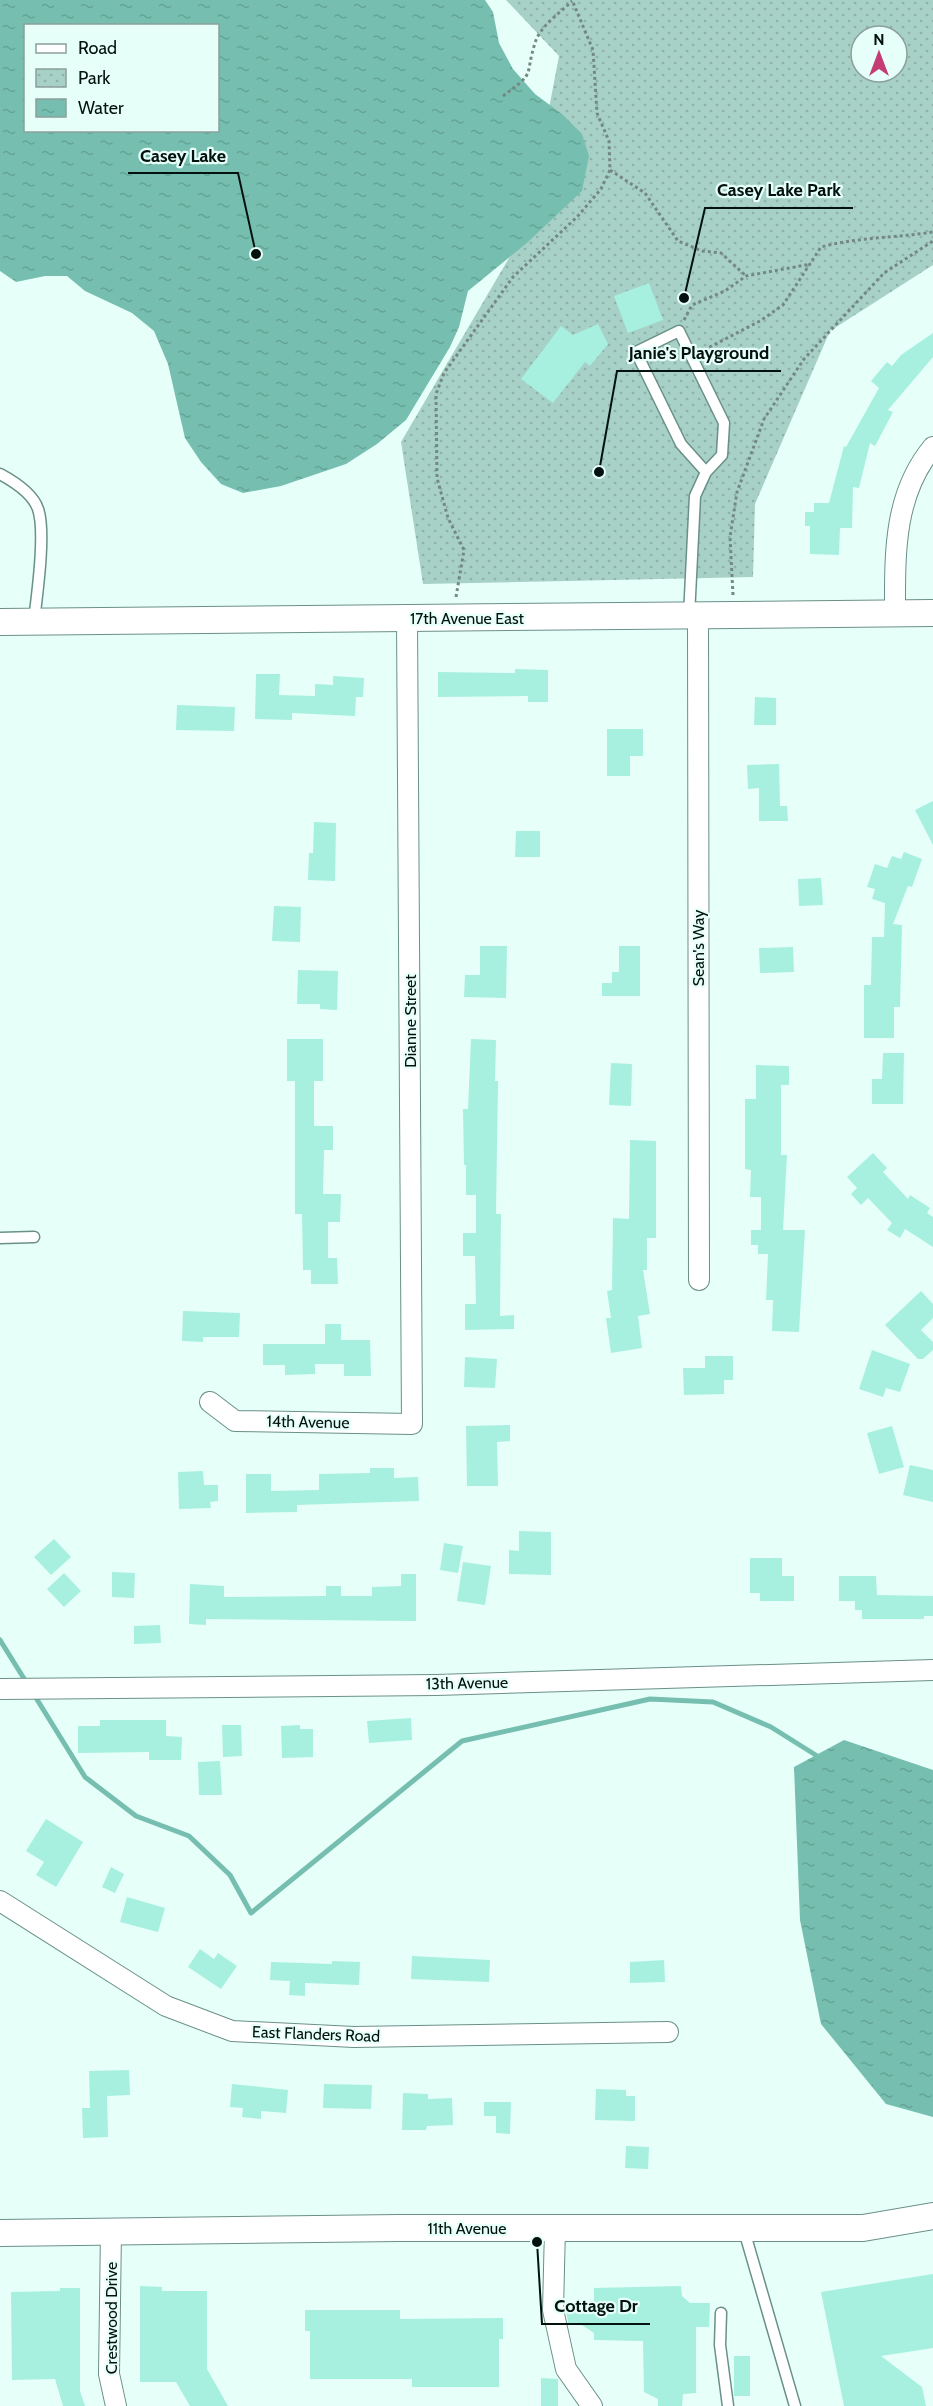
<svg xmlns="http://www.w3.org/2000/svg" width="933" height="2406" font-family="Cabin,sans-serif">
	<defs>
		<pattern id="park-dots" width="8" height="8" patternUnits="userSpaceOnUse" patternTransform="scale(1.5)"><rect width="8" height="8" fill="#a7d1c7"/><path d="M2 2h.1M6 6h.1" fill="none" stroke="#8eb2aa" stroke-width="1.8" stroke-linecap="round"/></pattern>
		<pattern id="water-ripples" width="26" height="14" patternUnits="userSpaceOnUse" patternTransform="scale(1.5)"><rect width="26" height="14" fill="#76bfb0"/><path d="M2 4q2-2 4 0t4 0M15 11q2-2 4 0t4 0" fill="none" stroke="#64a396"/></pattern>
	</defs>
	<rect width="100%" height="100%" fill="#e6fff9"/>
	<!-- park -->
	<path fill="url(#park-dots)" fill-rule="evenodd" d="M506,0h427v265l-103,66 -75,173 -2,73 -330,7 -22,-142 125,-213 33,-173zM861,36h36v36h-36z"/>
	<!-- water -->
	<path fill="url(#water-ripples)" fill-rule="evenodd" d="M0,0h485l8,12 6,31 14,26 22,25 27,20 20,20 7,22 -7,35 -54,51 -60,49 -9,36 -9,20 -44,73 -29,24 -31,20 -65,22 -38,7 -22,-9 -20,-22 -16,-24 -17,-74 -14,-33 -22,-18 -47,-22 -18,-15h-22l-29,6 -16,-11zM26,26h192v104h-192z
		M844,1740l89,30v347l-47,-13 -65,-80 -21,-104 -6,-153z"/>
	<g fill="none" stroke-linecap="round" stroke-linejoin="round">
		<!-- stream -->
		<path stroke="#76bfb0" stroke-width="5" d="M0,1640l28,45
			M33,1693l52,84 51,39 53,20 41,39 21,38 211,-172 188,-42 63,3 58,25 51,32"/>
	</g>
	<!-- building -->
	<path fill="#a7f0e0" d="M649,283l14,37 -35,13 -14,-37z
		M598,324l10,20 -18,22 -5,-4 -32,41 -32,-24 40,-53 12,9z
		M933,333v24l-45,53 5,2 -18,34 -5,-3 -11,45 -6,-1 -1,41h-12l-1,27 -29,-1v-28h-5v-14h9v-9h15l15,-57 2,1 33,-59 -8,-7 16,-19 5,4 9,-11z
		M515,669l33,1v32h-20v-6l-90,1v-25l77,1z
		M256,674h24l-1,21 36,1v-12l18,1v-9l31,2 -1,19h-7l-1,19 -63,-3v7l-37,-1z
		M755,697l21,1v27h-22z
		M177,705l58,2 -1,24 -58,-1z
		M607,729h36v27h-13v20h-23z
		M779,764l1,42h7l1,15h-29v-33l-11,1 -1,-24z
		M933,801v44l-18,-35z
		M314,822l22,1 -1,58 -27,-1 1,-27h4z
		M516,831h24v26h-25z
		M904,852l18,7 -10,28 -4,-1 -15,38 9,1 -2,82h-6v31h-30v-53h7l1,-48h12l1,-34 -13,-4 3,-10 -8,-2 8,-23 12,4 5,-12 9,3z
		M821,878l2,27 -24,1 -1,-27z
		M274,906l27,1 -1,35 -28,-1z
		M480,946h27l-1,52 -42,-1 1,-22h15z
		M619,946h21v50h-38v-13h10v-11h7z
		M793,947l1,25 -34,1 -1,-25z
		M298,970l40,1 -1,39 -17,-1v-5h-23z
		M287,1039h36v42h-9v45h19v24h-9l-1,44h18l-1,28h-12v36h9l1,26h-27v-14h-8l-1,-56h-7v-133h-8z
		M471,1039l25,1 -1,41h3l-2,133h5l-1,102 14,-1v14l-49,1v-26h11l-1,-48h-12v-23h13v-38h-10v-30h-2l-1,-56h5z
		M883,1053h21l-1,51h-31v-25h10z
		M611,1063l21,1 -1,42 -22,-1z
		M756,1065l33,1v19h-8v70h6l-4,75h22l-6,102 -27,-1 1,-31h-7l2,-46h-10v-9h-7v-15h10v-33h-11l1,-27 -6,-1v-70h11z
		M630,1140l26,1v97h-9v32h-4l7,44 -12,2 4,32 -31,5 -5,-35h5l-4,-27 5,-1 1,-72 16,1z
		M873,1153l14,15 -4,4 25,27 2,-4 20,13 -3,5 6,4v30l-28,-18 -5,9 -13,-8 5,-7 -24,-25 -7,7 -10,-11 6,-6 -10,-11z
		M921,1291l12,13v14l-12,12 12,12v8l-10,9h-5l-33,-34z
		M183,1311l57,2 -1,24h-36v5l-21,-1z
		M325,1324h16v16h29l1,36h-27v-12h-29v10l-30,1v-10h-22v-21h62z
		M872,1350l38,14 -10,28 -14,-4 -3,9 -24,-8z
		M705,1356h28v24h-9v14l-40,1 -1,-27h22z
		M465,1357l32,2 -2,29 -31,-1z
		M510,1425v16l-13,1 1,44h-31l-1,-60z
		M892,1426l12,41 -25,7 -12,-41z
		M910,1465l23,5v32l-30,-7z
		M370,1468h24v10l24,-1 1,24 -122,4v7l-51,1v-39h25v17l48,-1v-16l51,-1z
		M203,1471l1,14h14v16l-8,1 1,6 -32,1 -1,-37z
		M519,1531l32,1v43l-42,-1v-24l10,1z
		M54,1539l17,18 -20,18 -17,-18z
		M444,1543l19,3 -5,27 -18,-3z
		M750,1558h32v18h12v25h-34v-8h-10z
		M463,1562l28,4 -6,39 -28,-4z
		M112,1572l23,1 -1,25 -22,-1z
		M64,1573l17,18 -17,16 -17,-18z
		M401,1574h15v47l-210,-2v6l-17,-1 1,-40 34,2v11l102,-1v-10h15v10h31v-9l29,-1z
		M839,1576h37l1,19 56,1v20h-9v3h-62v-9h-7v-9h-16z
		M160,1625l1,18 -27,1v-18z
		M411,1718l1,22 -43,3 -2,-22z
		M100,1720h66v16l16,1 -1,23h-32v-8l-71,1v-27h22z
		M222,1725h19l1,31 -19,1z
		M300,1725v4h13v28l-31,1 -1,-32z
		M220,1761l2,34h-23l-1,-33z
		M46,1819l37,23 -27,45 -20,-12 8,-13 -18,-11z
		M111,1867l13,7 -9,19 -13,-6z
		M127,1897l38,11 -7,24 -38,-10z
		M200,1949l14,10 4,-6 19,13 -16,23 -33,-22z
		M412,1956l78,4 -1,22 -78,-3z
		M664,1960l1,22 -35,1v-21z
		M332,1961l28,1 -1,23 -54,-2v13l-16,-1 1,-14 -20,-1 1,-18 61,2z
		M129,2070l1,25 -23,1 1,41 -25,1 -1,-30h8l-1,-37z
		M232,2084l56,6 -2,23 -25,-2v8l-19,-2 1,-9 -13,-1z
		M324,2084l48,1 -1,24 -48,-1z
		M596,2089l30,1v6h9v25l-40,-1z
		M403,2093l25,1v5l24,-1 1,27 -26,1 -1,4h-24z
		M484,2102h27l-1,32 -14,-1v-17h-12z
		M626,2146l23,1 -1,22 -23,-1z
		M933,2274v74l-52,8 41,31 4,19h-82l-23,-114z
		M140,2286l22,1v4h45v78l21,37h-38l-14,-24h-36z
		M681,2286l1,10 8,7h20l-1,24h-13v66l-13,1 -1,12h-24v-7l-14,-7 -1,-51 -49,-1v-7l-15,-10h-11l-3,-21h29v-14z
		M60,2288h20v103l5,15h-22l-8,-27 -43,1 -1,-88 49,-1z
		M305,2310h95v9l103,-1v21h-4v48h-87v-8h-102v-48h-5z
		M734,2356h16v40h-16z
		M541,2378l17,1v27h-17z"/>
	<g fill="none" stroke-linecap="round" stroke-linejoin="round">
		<defs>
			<path id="service" d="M0,474c13,7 33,20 38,35 8,23 -1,86 -4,112
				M689,616l6,-120 11,-24 16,-17 2,-32 -45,-92 -43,21 45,92 25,28
				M0,1238l34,-1
				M743,2227l52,179
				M721,2313l-1,32 8,61"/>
			<path id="minor" d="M895,614c0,-59 -2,-119 38,-167
				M698,616l1,664
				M210,1402l25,19 177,3 -5,-806
				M0,1689l436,-4 497,-15
				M0,1901l166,105 66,25 122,6 314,-5
				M555,2228l-2,82 13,59 26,37
				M111,2230l-2,144 7,32"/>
			<path id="tertiary" d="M0,622l933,-9
				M0,2233l399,-5h464l70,-12"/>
		</defs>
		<!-- service casing -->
		<use href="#service" stroke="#6a9088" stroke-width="13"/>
		<!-- minor casing -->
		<use href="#minor" stroke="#6a9088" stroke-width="22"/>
		<!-- tertiary casing -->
		<use href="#tertiary" stroke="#6a9088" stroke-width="28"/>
		<!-- path -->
		<path stroke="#748883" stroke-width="3" stroke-dasharray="3 3" stroke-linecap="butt" d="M503,96c34,-25 21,-18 32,-53 5,-17 25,-30 37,-42
			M610,170l35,23 33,48 24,10 19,2 25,23
			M684,320l8,-15 33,-14 21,-15 65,-12
			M704,350l56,-29 23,-16 38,-58c37,-10 74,-9 112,-15
			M733,595l-3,-58 7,-45 27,-73 40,-60 80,-86 49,-32
			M456,597l8,-47 -16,-32 -11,-40 -1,-84 8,-21 69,-96 64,-60 24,-28 9,-19 -1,-29 -12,-28 -4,-63 -21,-50"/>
		<!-- service -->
		<use href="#service" stroke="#fff" stroke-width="10"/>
		<!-- minor -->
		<use href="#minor" stroke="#fff" stroke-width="20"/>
		<!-- tertiary -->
		<use href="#tertiary" stroke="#fff" stroke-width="26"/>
	</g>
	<g text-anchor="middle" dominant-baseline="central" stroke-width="4.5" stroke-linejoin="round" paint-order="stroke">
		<!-- street labels -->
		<g font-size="16" fill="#04120f" stroke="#e6fff9">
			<text x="467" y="618">17th Avenue East</text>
			<text transform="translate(698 948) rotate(-90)">Sean's Way</text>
			<text transform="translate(410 1021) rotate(-90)">Dianne Street</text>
			<text transform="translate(308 1422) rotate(1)">14th Avenue</text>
			<text transform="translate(467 1683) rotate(-1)">13th Avenue</text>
			<text transform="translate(316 2034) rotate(2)">East Flanders Road</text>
			<text x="467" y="2228">11th Avenue</text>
			<text transform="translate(111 2318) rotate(-90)">Crestwood Drive</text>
		</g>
	</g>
	<!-- callouts -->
	<path fill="none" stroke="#04120f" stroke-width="2" d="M256 254L238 173H128M684 298L705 208H853M599 472L617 371H781M537 2242L542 2324H650"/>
	<g fill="#04120f" stroke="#e6fff9" stroke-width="2">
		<circle cx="256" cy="254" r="6"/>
		<circle cx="684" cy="298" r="6"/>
		<circle cx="599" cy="472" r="6"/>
		<circle cx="537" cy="2242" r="6"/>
	</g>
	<g font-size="18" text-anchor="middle" font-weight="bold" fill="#04120f" stroke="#e6fff9" stroke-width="4.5" stroke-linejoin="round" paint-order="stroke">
		<text x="183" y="162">Casey Lake</text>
		<text x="779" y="196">Casey Lake Park</text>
		<text x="699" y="359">Janie's Playground</text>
		<text x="596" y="2312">Cottage Dr</text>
	</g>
	<!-- legend -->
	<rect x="24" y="24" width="195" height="108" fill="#e6fff9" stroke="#8ca09b" stroke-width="1.5"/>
	<rect x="36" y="44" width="30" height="9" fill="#ffffff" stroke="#8ca09b" stroke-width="1.5"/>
	<text x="78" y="54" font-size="18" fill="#04120f">Road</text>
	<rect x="36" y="69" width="30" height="18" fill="url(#park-dots)" stroke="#8ca09b" stroke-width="1.5"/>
	<text x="78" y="84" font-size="18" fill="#04120f">Park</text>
	<rect x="36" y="99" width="30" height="18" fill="url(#water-ripples)" stroke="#8ca09b" stroke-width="1.5"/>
	<text x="78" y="114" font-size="18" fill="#04120f">Water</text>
	<!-- north arrow -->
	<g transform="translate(879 54)"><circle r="28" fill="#e6fff9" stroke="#8ca09b" stroke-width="1.5"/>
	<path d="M0-4.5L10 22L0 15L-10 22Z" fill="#c53c75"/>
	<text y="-9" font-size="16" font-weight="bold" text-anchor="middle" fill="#04120f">N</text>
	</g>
</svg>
